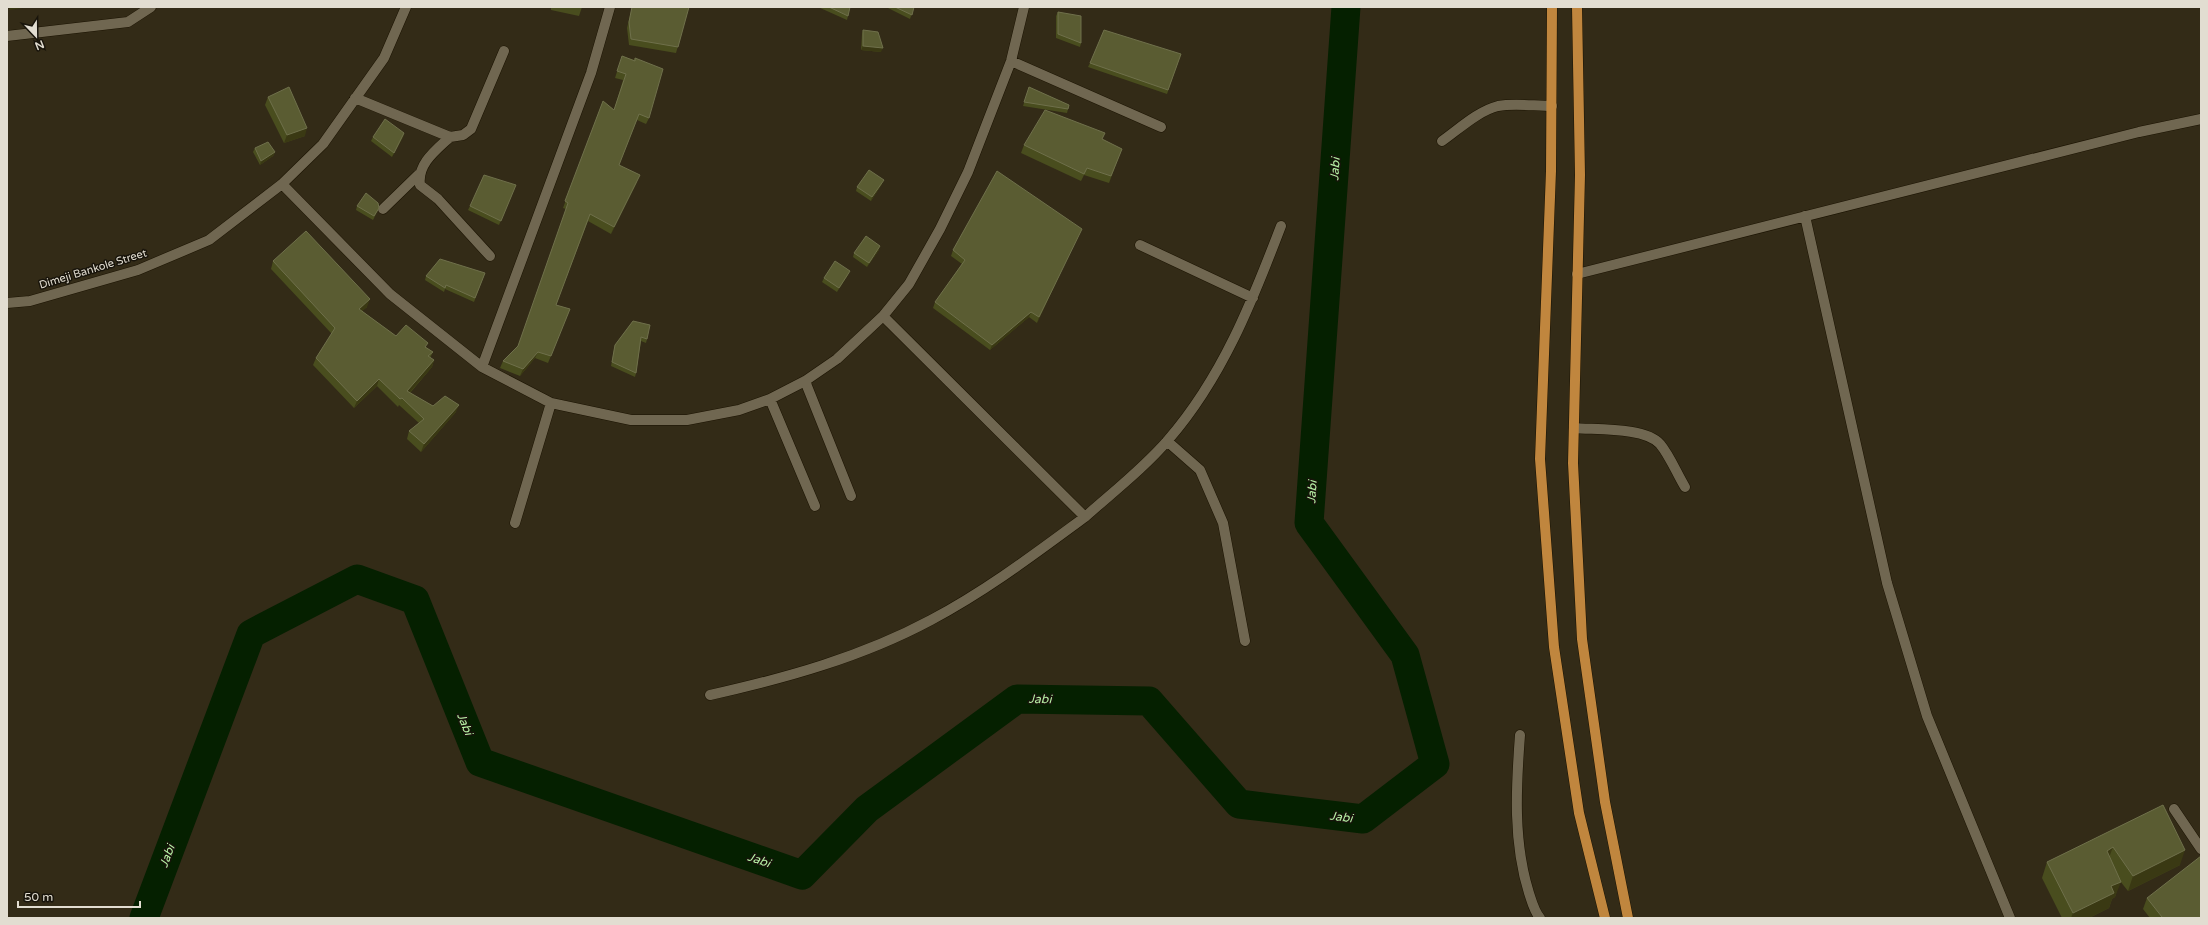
<svg xmlns="http://www.w3.org/2000/svg" width="2208" height="925" font-family="'Varela Round',sans-serif">
	<rect width="100%" height="100%" fill="#332b17"/>
	<g fill="none" stroke-linecap="round" stroke-linejoin="round">
		<!-- river -->
		<path stroke="#052000" stroke-width="29" d="M144,918l107,-284 106,-55 58,21 65,162 322,113 65,-66 150,-110 132,2 90,103 124,15 72,-55 -30,-109 -96,-132 37,-516"/>
		<defs>
			<path id="minor" d="M7,36l121,-14 23,-15
				M1011,61l150,66
				M355,98l95,39 13,-2 8,-6 33,-78
				M450,137c-14,13 -33,27 -30,48l18,14 52,57
				M1442,141c17,-12 36,-30 56,-35 17,-3 36,0 54,0
				M282,184l108,110 92,73 69,36 80,17h56l52,-10 31,-11 35,-18 32,-22 46,-43 26,-32 31,-55 28,-57 43,-111 13,-54
				M383,209l35,-34
				M1805,216l82,367 40,133 83,202
				M1140,245l113,53
				M1577,274l562,-142 62,-13
				M7,303l23,-2 108,-31 71,-30 73,-56 41,-40 61,-86 22,-51
				M883,316l202,201c28,-25 59,-49 83,-77 54,-62 84,-138 113,-214
				M482,367l109,-294 19,-66
				M805,381l46,115
				M770,399l45,107
				M1574,428c22,2 71,-1 86,16 10,12 17,30 25,43
				M1167,441l33,29 23,53 22,118
				M515,523l36,-120
				M710,695c76,-17 152,-38 221,-75 55,-29 105,-67 154,-103
				M1520,735c-4,53 -7,107 9,158 3,9 5,18 11,25
				M2174,809l27,40"/>
			<path id="major" d="M1552,7l-1,164 -11,288 14,188 25,166 26,105
				M1577,7l3,168 -7,288 9,176 23,163 23,116"/>
		</defs>
		<!-- minor casing -->
		<use href="#minor" stroke="#1b1302" stroke-width="11"/>
		<!-- major casing -->
		<use href="#major" stroke="#1b1302" stroke-width="11"/>
		<!-- minor -->
		<use href="#minor" stroke="#706751" stroke-width="10"/>
		<!-- major -->
		<use href="#major" stroke="#c0863e" stroke-width="10"/>
	</g>
	<!-- wall -->
	<path fill="#494d1e" d="M551,7h31l-3,9 -28,-6z
		M632,7h57l-13,46 -47,-8 -2,-17z
		M818,7h32l-3,13z
		M886,7h28l-4,12z
		M1058,12l23,31 -1,4 -24,-9v-22z
		M863,30l18,22 -20,-2 1,-16z
		M1181,54l-14,40 -79,-27 2,-4z
		M622,56l12,4 1,-2 14,60 -3,6 -9,-4 -18,45 18,17 -26,52 -23,-13 -32,84 14,4 -22,54 -13,-5 -15,18 -20,-8 3,-7 15,-14 48,-138 -3,-1 40,-107 11,9 9,-30 -8,-2z
		M1029,87l40,18 -2,8 -44,-7z
		M268,97l37,39 -21,7 -19,-38z
		M404,133l-1,4 -11,20 -21,-16 2,-4z
		M1103,140l19,9 -13,34 -25,-8 -3,6 -60,-28 3,-8z
		M255,148l20,4 -2,4 -13,9 -7,-13z
		M882,184l-11,17 -15,-10 1,-4z
		M516,185l-17,40 -31,-15 2,-4z
		M357,206l22,2 -6,12 -17,-10z
		M1079,234l-42,89 -8,-6 -39,33 -57,-42 2,-6 27,-38 -11,-8 2,-6z
		M879,250l-12,17 -14,-10 1,-4z
		M273,261l94,46 -5,4 34,25 30,11 7,5 -3,6 4,2 -2,7 -22,26 23,13 23,6 -35,40 -14,-13 2,-8 10,-8 -20,-18 -1,2 -21,-21 -23,22 -41,-43 3,-7 16,-24 -61,-65z
		M485,273l-11,29 -29,-13 -1,3 -19,-12 1,-4z
		M848,275l-11,17 -15,-10 2,-4z
		M633,321l14,18 -1,4 -5,-2 -5,32 -1,4 -24,-11 3,-17 1,-4z
		M2163,805l17,60 -52,26 -8,-10 -5,16 -3,2 -3,9 -20,10h-27l-20,-40 5,-16z
		M2147,898l54,20h-51l-7,-9z"/>
	<!-- shaded-wall -->
	<path fill="#3a3913" d="M10,7h19l-20,3z
		M863,46l20,2 -2,4 -20,-2z
		M307,128l-2,8 -21,7 3,-8z
		M404,133l-1,4 -11,20z
		M275,152l-2,4 -13,9 1,-4z
		M640,175l-3,7 -26,52 3,-7z
		M884,180l-2,4 -11,17 1,-4z
		M1082,229l-3,5 -42,89 2,-6z
		M880,246l-1,4 -12,17 2,-4z
		M850,271l-2,4 -11,17 2,-4z
		M370,299l-3,8 -11,9 3,-7z
		M1031,312l-2,5 -39,33 2,-5z
		M538,352l-3,6 -15,18 3,-7z
		M434,360l-2,7 -27,31 2,-7z
		M379,379l-2,7 -23,22 3,-7z
		M459,405l-3,7 -35,40 3,-8z
		M2113,847l-6,16v-12z
		M2185,850l-5,15 -52,26 5,-15z
		M2121,882l-6,15 -3,2 -3,9 -20,10h-18l2,-5 38,-27z"/>
	<!-- building -->
	<path fill="#5a5c32" stroke="#6f704b" d="M632,7h57l-11,40 -47,-8 -2,-17z
		M829,7h21l-2,9z
		M895,7h19l-2,8z
		M1058,12l23,4v27l-23,-9z
		M863,30l15,2 5,16 -20,-2z
		M1104,30l77,24 -13,36 -78,-27z
		M622,56l13,5v-3l28,11 -14,49 -10,-4 -20,51 21,10 -26,52 -24,-13 -34,91 14,4 -19,47 -13,-4 -15,17 -20,-8 15,-15 50,-143 -3,-2 38,-100 11,9 12,-36 -9,-3z
		M289,87l18,41 -20,7 -19,-38z
		M1029,87l40,18 -1,4 -44,-7z
		M1045,110l60,23 -3,6 20,10 -11,27 -24,-8 -3,6 -60,-29z
		M385,119l19,14 -10,20 -21,-16z
		M268,142l7,10 -14,9 -6,-13z
		M869,170l15,10 -12,17 -15,-10z
		M997,171l85,58 -43,88 -8,-5 -39,33 -57,-43 30,-42 -12,-10z
		M484,175l32,10 -15,36 -31,-15z
		M366,193l12,10 1,5 -5,8 -17,-10z
		M306,231l64,68 -11,10 37,27 10,-11 22,18 -3,4 8,5 -5,4 6,4 -27,31 26,15 12,-10 14,9 -35,39 -15,-13 15,-12 -22,-21 -2,1 -21,-20 -22,22 -41,-43 19,-30 -62,-67z
		M866,236l14,10 -11,17 -15,-10z
		M440,259l45,14 -10,25 -29,-13 -1,3 -19,-12z
		M835,261l15,10 -11,17 -15,-10z
		M633,321l17,4 -3,14 -6,-2 -5,36 -24,-11 3,-17z
		M2163,805l22,45 -52,26 -20,-29 -6,4 14,31 -10,4 3,7 -41,20 -26,-51z
		M2201,856v62h-41l2,-1 -15,-19z"/>
	<g text-anchor="middle" dominant-baseline="central" stroke-width="3" stroke-linejoin="round" paint-order="stroke">
		<!-- street labels -->
		<g font-size="11" fill="#e2ddd1" stroke="#18140b">
			<text transform="translate(93 269) rotate(-17)">Dimeji Bankole Street</text>
		</g>
		<!-- water labels -->
		<g font-size="12" font-style="italic" fill="#b8f3a7" stroke="#18140b">
			<text transform="translate(1335 169) rotate(-86)">Jabi</text>
			<text transform="translate(1312 492) rotate(-86)">Jabi</text>
			<text transform="translate(1040 699) rotate(1)">Jabi</text>
			<text transform="translate(465 724) rotate(68)">Jabi</text>
			<text transform="translate(1341 817) rotate(7)">Jabi</text>
			<text transform="translate(167 856) rotate(-69)">Jabi</text>
			<text transform="translate(759 860) rotate(19)">Jabi</text>
		</g>
	</g>
	<!-- border -->
	<rect width="2208" height="925" fill="none" stroke="#e2ddd1" stroke-width="16"/>
	<!-- north arrow -->
	<g transform="translate(36 36) rotate(158)" stroke="#18140b" stroke-width="3" paint-order="stroke">
	<path d="M0-3L7 15L0 10L-7 15Z" fill="#e2ddd1"/>
	<text y="-6" font-size="11" font-weight="bold" text-anchor="middle" fill="#e2ddd1">N</text>
	</g>
	<!-- scale -->
	<path d="M18 901v6h122v-6" fill="none" stroke="#e2ddd1" stroke-width="2"/>
	<text x="24" y="901" font-size="12" fill="#e2ddd1" stroke="#18140b" stroke-width="3" paint-order="stroke">50 m</text>
</svg>
